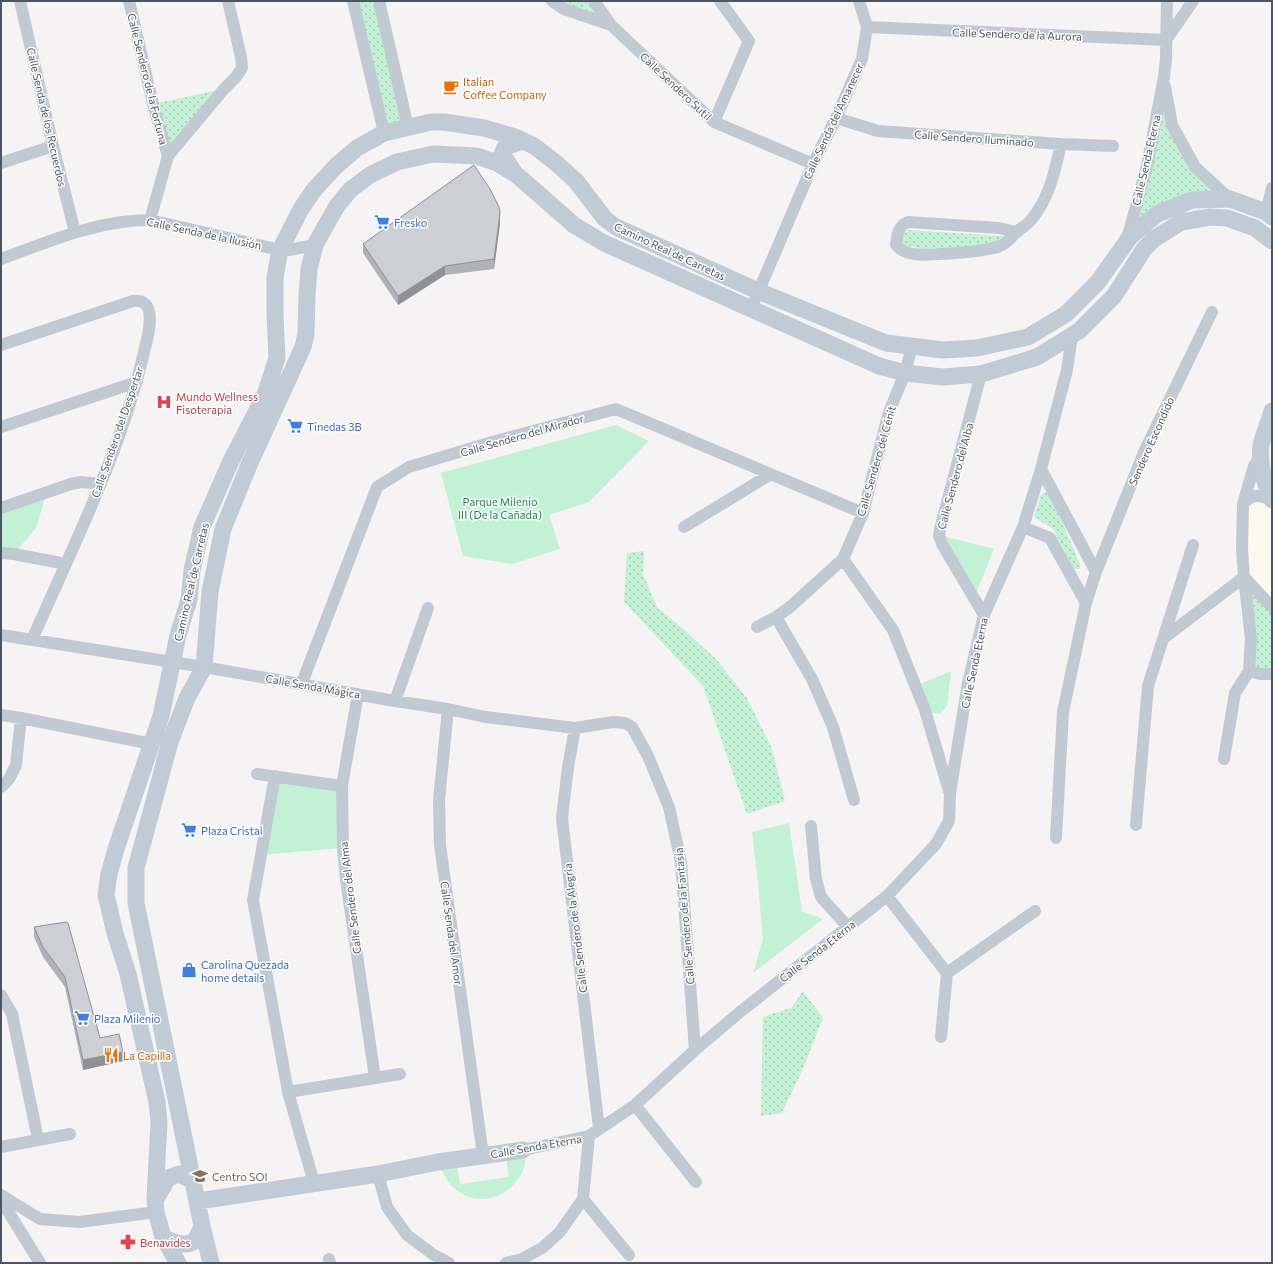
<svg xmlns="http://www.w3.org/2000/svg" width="1273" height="1264" font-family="Commissioner,sans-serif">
	<defs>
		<pattern id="grass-dots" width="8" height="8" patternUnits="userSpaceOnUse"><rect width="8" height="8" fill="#c3f1d5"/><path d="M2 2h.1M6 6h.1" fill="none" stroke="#a0c6b0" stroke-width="1.8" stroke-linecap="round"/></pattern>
	</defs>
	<rect width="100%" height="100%" fill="#f5f3f3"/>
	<!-- commercial -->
	<path fill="#fdf9ef" d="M1249,498l23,2v107l-28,-30z"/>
	<!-- grass -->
	<path fill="url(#grass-dots)" d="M353,1h26l29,126 -24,6z
		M552,1h42l17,24z
		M1164,77l8,48 23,42 35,32 -38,1 -62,37z
		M224,89l-56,67 -15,-52z
		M909,230l94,6 -5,5 -27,6 -49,2 -21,-5 3,-11z
		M1045,492l5,1 30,72v4h-6l-21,-40 -19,-12 7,-22z
		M644,551l-1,23 14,33 25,21 34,31 30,38 26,52 13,52 -38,13 -44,-128 -79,-84 3,-49z
		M1244,577l28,30v67l-23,-3z
		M803,991l20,27 -21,53 -20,42 -21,3 2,-99 28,-9z"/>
	<!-- green -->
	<path fill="#c3f1d5" d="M616,425l33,16 -60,61 -40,13 11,34 -48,15 -49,-8 -22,-83z
		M47,493l-11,35 -22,26 -13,-1v-45z
		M942,536l52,13 -17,42z
		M951,671l-4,35 -7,8 -8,-1 -16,-27z
		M275,776l67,10 1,62 -83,7z
		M789,823l13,88 21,8 -70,54 10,-34 -6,-66 -5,-41z
		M523,1150c1,4 2,8 2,12 0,6 -4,13 -7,17 -15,22 -44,27 -64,9 -8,-7 -12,-17 -16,-26l18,-3 4,25 49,-7 -4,-25z"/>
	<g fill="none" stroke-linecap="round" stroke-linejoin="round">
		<!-- street -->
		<path stroke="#c1cad2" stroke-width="12" d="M20,1l33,145 22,86
			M129,1l24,103 15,52
			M353,1l31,132
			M379,1l29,126
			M552,1l12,8 47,16
			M594,1l17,24 103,97 99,42
			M867,27l299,13 27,-39
			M1165,86l7,39 23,42 35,32
			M836,118l42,13 183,13 52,2
			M714,122l35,-81 -29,-40
			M1,163l52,-17
			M1266,212l6,-24
			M150,220l18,-64 56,-67 12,-12 6,-9 -1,-11 -13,-56
			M1016,232l-17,-4 -91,-6c-10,4 -11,13 -12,23 10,12 30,10 44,9 16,-1 32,-1 48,-5 4,-1 9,-1 12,-3 7,-3 11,-9 17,-14 4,-4 10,-7 14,-12 18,-21 24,-49 30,-76
			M1127,239l20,-73 17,-89 2,-18 1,-58
			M1,259c49,-18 97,-39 149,-39l130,30h9l26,-5
			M751,309l62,-145 23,-46 26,-59 5,-32 -8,-26
			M1,345l132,-44c6,-1 12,0 15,7 5,12 -1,32 -4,44 -23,100 -71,194 -112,288
			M981,374l-41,155 -1,7 3,8 42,71
			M1,427l136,-45
			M1041,469l55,103
			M1243,504c10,-11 17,-9 29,-4
			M1,508l70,-24 10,-2 20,2
			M684,527l87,-53
			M1023,527l27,11 36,65
			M1,553l13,1 52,10
			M843,559l50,71 32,80 24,81
			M1244,577l28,30
			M776,617l36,62 21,48 21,73
			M757,627l19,-10 14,-10 53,-48 20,-46 26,-101 16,-39 7,-27
			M1,635l203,32 191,34 53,8 37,8 90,11 38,-6 12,1 7,4 16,29 21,51 12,55 14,188
			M1164,638l80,-61
			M1249,671l11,3h12
			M302,683l75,-196 32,-20 83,-25 124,-33 247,104
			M358,694l-16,92 1,62 3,32 29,198
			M395,701l33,-93
			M448,709l-9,91 1,45 43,310
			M1,715l20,3 131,26
			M575,728l-7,39 -6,51 37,310
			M1224,759l11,-66 14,-22 2,-32 -7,-62 -2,-28 1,-45 11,-38 6,-10
			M257,774l85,12
			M275,776l-22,124 35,192 26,91
			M1,787l8,-8 7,-14 5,-47
			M1136,825l12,-139 45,-141
			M811,826l5,53 5,18 27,30
			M1056,838l7,-126 23,-109 10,-31 49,-122 67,-138
			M887,896l60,77
			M1,995l11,19 26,125
			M941,1037l6,-64 88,-62
			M288,1092l112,-18
			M635,1105l61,77
			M1,1147l69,-13
			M523,1150l66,-14 46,-31 60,-55 45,-38 147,-116 49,-52 13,-23 1,-28 18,-110 16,-68 39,-88 18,-58 26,-99 5,-34
			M378,1174l9,33 20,28 27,20 15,8
			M1,1195l39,24 39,3 77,-10
			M583,1199l46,56
			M1,1200l39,63
			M329,1259l1,4
			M506,1263l16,-4 20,-11 17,-15 24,-34 6,-63"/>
		<!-- secondary -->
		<path stroke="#c1cbd6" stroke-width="17" d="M514,172l-12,-18 3,-7 18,-6
			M1272,411c-3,11 -8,22 -11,34 -3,19 4,38 11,55
			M157,1197l11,-19 11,-4 14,7
			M198,1201l180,-27 60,-12 85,-12
			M163,1237c9,5 22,11 31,4 4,-4 6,-11 8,-15
			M178,1263l-15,-26 -7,-25 -1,-13 4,-77 -2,-20 -29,-128 -13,-41 -9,-38 3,-21 7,-25 45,-133 17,-81 11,-35 3,-30 10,-43 28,-64 35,-68 12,-37 -2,-43v-38l5,-27 21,-41 12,-18 23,-25 21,-18 27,-15 47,-11h13l40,6 31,9 19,9 22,17 20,18 29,38 11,8 142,64 128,52 57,7 34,-2 51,-11 38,-23 32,-32 32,-45 27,-23 35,-14 38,-1 36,13 6,5
			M211,1263l-9,-37 -66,-323v-35l34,-126 17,-44 17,-31 6,-75 13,-63 26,-64 54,-118 3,-13 1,-39 2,-26 6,-24 11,-20 11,-19 13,-16 20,-15 27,-13 36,-8 44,2 20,7 21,13 56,49 30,18 275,123 26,7 38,4 38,-3 56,-17 42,-26 35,-35 30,-47 10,-10 27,-17 29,-5 17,1 28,10 17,13"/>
	</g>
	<!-- wall -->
	<path fill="#b0b2b7" d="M500,223l-6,46 -49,6 -47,30 -35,-52v-9z
		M66,922l34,116 23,23 -40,9 -18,-83 -22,-30 -9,-20v-10z"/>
	<!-- shaded-wall -->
	<path fill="#909195" d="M500,213v10l-6,46v-10z
		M445,266v9l-47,30v-9z
		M123,1052v9l-40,9v-10z"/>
	<!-- building -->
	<path fill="#cdcfd5" stroke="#909195" d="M474,165l16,24 9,18 1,6 -6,46 -49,7 -47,30 -35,-52z
		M66,922l2,1 32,115 19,-4 4,18 -40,8 -18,-83 -22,-30 -9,-20z"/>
	<!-- icons -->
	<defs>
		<symbol id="cafe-bare" viewBox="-9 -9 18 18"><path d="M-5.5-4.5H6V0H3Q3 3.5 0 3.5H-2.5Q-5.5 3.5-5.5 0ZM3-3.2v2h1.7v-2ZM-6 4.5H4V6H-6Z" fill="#e8710a" stroke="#fff" stroke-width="2.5" paint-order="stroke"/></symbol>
		<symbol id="supermarket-bare" viewBox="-9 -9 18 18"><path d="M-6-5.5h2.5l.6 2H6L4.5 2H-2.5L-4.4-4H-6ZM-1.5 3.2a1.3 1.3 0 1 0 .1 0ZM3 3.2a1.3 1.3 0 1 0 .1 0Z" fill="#3f7fe0" stroke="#fff" stroke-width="2.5" paint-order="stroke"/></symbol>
		<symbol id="hospital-bare" viewBox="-9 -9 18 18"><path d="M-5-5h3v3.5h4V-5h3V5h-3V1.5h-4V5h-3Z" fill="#e0444e" stroke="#fff" stroke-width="2.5" paint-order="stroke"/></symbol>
		<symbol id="shop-bare" viewBox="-9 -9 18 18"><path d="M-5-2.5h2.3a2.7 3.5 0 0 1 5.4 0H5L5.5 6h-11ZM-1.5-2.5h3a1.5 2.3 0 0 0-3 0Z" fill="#3f7fe0" stroke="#fff" stroke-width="2.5" paint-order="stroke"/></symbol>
		<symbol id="restaurant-bare" viewBox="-9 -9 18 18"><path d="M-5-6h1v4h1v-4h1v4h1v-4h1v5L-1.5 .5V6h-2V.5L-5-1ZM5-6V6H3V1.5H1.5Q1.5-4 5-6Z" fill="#e8710a" stroke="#fff" stroke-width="2.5" paint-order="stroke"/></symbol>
		<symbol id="school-bare" viewBox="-9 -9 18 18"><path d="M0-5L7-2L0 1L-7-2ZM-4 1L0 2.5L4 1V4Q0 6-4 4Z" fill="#8d6e63" stroke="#fff" stroke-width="2.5" paint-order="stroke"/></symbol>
		<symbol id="pharmacy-bare" viewBox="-9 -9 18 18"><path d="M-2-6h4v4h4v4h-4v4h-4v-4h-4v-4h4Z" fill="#e0444e" stroke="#fff" stroke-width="2.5" paint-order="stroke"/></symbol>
	</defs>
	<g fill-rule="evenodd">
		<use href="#cafe-bare" x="440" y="76" width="22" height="22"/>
		<use href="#supermarket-bare" x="371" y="211" width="22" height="22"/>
		<use href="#hospital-bare" x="153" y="391" width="22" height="22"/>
		<use href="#supermarket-bare" x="284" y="415" width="22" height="22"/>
		<use href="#supermarket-bare" x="178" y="819" width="22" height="22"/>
		<use href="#shop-bare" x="178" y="959" width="22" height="22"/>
		<use href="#supermarket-bare" x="71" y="1007" width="22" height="22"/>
		<use href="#restaurant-bare" x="100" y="1044" width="22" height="22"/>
		<use href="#school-bare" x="189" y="1165" width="22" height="22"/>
		<use href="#pharmacy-bare" x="117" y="1231" width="22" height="22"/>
	</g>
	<g text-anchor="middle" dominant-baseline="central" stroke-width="3" stroke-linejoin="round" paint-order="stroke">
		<!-- street labels -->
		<g font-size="11" fill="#4a5661" stroke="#fff">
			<text transform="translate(1017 34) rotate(2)">Calle Sendero de la Aurora</text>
			<text transform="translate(148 79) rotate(76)">Calle Sendero de la Fortuna</text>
			<text transform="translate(676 86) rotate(43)">Calle Sendero Sutil</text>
			<text transform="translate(47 117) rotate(77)">Calle Senda de los Recuerdos</text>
			<text transform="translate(833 121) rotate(-65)">Calle Senda del Amanecer</text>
			<text transform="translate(974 138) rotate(4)">Calle Sendero Iluminado</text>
			<text transform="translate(1146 160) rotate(-77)">Calle Senda Eterna</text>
			<text transform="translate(204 233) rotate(12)">Calle Senda de la Ilusión</text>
			<text transform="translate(670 251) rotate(25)">Camino Real de Carretas</text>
			<text transform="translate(117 432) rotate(-71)">Calle Sendero del Despertar</text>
			<text transform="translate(522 435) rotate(-16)">Calle Sendero del Mirador</text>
			<text transform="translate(1151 441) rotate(-66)">Sendero Escondido</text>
			<text transform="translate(876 461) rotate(-74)">Calle Sendero del Cénit</text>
			<text transform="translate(955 476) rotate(-75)">Calle Sendero del Alba</text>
			<text transform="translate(191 582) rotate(-77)">Camino Real de Carretas</text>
			<text transform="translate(974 663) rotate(-78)">Calle Senda Eterna</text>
			<text transform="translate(313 686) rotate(10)">Calle Senda Mágica</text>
			<text transform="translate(350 898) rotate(-97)">Calle Sendero del Alma</text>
			<text transform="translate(684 916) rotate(-95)">Calle Sendero de la Fantasía</text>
			<text transform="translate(575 928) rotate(-97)">Calle Sendero de la Alegria</text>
			<text transform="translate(452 933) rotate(82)">Calle Senda del Amor</text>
			<text transform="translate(817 951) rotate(-38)">Calle Senda Eterna</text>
			<text transform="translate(536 1146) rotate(-10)">Calle Senda Eterna</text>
		</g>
		<!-- food labels -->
		<g font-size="11" fill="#c56008" stroke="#fff" text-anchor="start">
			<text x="463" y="81">Italian<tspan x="463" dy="13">Coffee Company</tspan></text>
			<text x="123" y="1055">La Capilla</text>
		</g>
		<!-- shop labels -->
		<g font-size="11" fill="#366cbe" stroke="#fff" text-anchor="start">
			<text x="394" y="222">Fresko</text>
			<text x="307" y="426">Tinedas 3B</text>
			<text x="201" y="830">Plaza Cristal</text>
			<text x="201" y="964">Carolina Quezada<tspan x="201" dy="13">home details</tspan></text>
			<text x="94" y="1018">Plaza Milenio</text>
		</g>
		<!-- health labels -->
		<g font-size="11" fill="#be3a42" stroke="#fff" text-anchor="start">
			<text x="176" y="396">Mundo Wellness<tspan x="176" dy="13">Fisoterapia</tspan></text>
			<text x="140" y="1242">Benavides</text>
		</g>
		<!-- park labels -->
		<g font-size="11" fill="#17864f" stroke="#fff">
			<text x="500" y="501">Parque Milenio<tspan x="500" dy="13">III (De la Cañada)</tspan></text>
		</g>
		<!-- education labels -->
		<g font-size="11" fill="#785e54" stroke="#fff" text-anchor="start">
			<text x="212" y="1176">Centro SOI</text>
		</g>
	</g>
	<!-- border -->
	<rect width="1273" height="1264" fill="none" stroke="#4a5661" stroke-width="4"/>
</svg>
